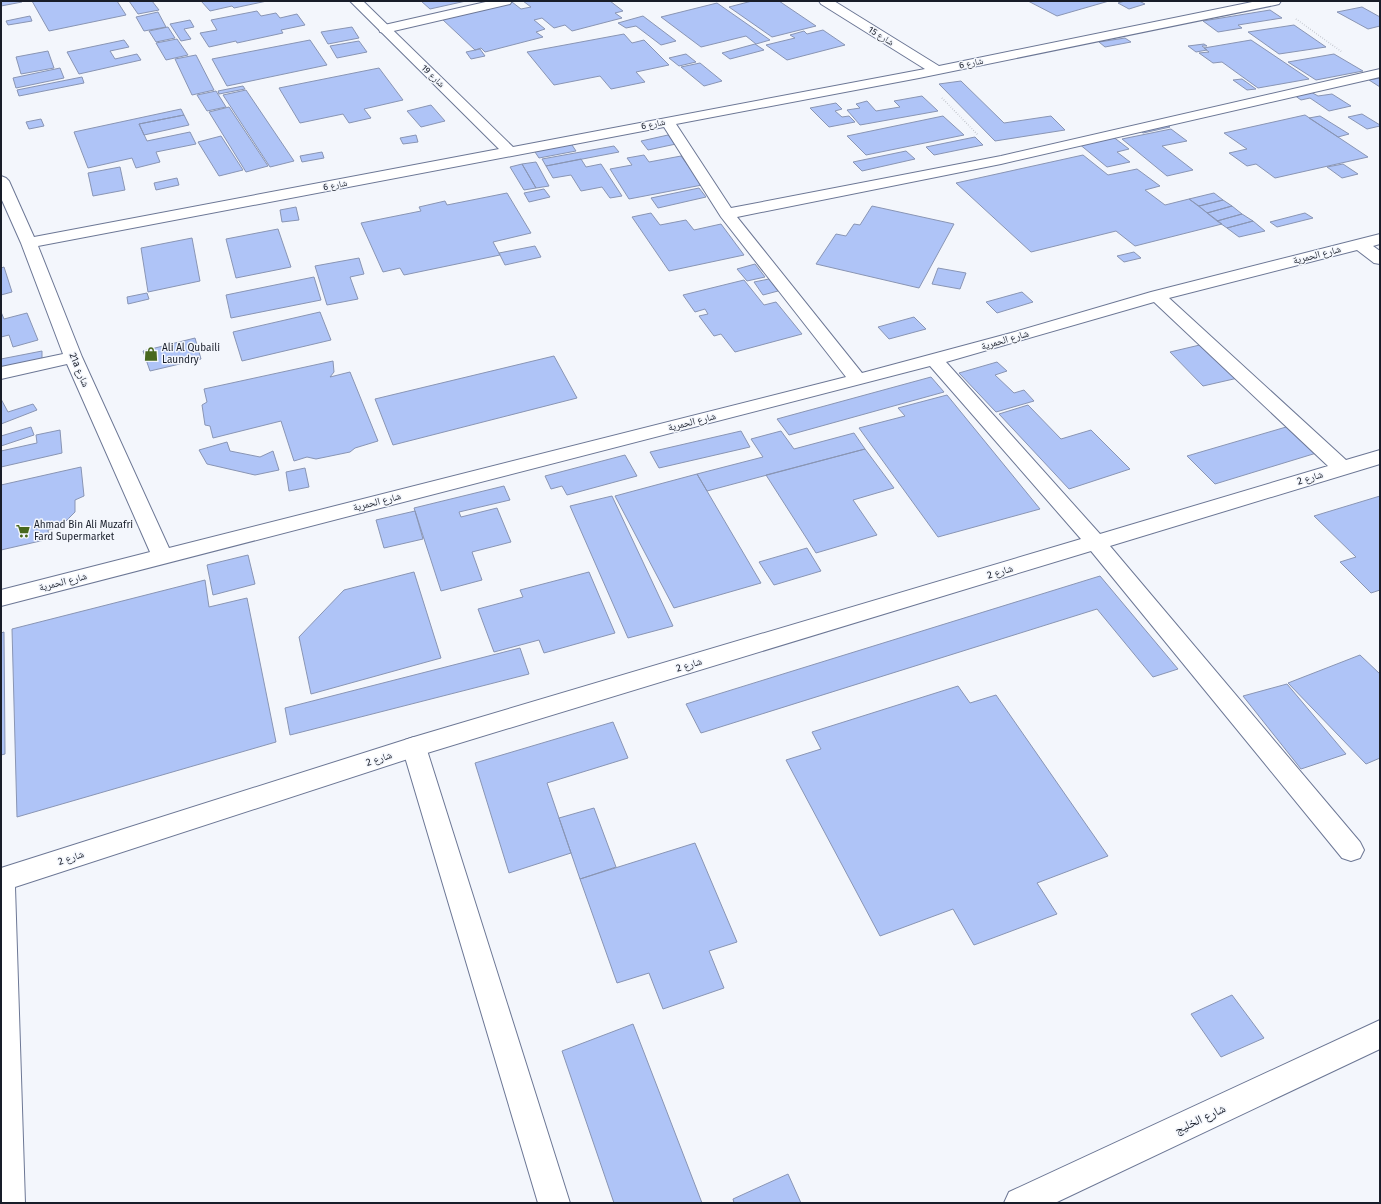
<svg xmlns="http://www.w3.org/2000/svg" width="1381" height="1204" font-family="'Fira Sans','Noto Naskh Arabic',sans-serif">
	<rect width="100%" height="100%" fill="#f3f6fc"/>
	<!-- building -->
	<path fill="#afc4f7" stroke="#8995b4" d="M1,1h20l1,1 -21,4z
		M32,1h85l9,14 -77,16z
		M129,1h23l7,9 -21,4z
		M201,1h66l-33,7 -2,-2 -22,5z
		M421,1h45l-36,8z
		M523,1h87l13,10 -8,2 7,5 -50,13 -7,-6 -11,3 -12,-10 -8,2 11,9 -9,3 7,5 -58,15 -4,-4 -6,2 -33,-31 70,-17 9,7 10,-2z
		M752,1h27l37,25 -44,11 -43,-30z
		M1028,1h81l-52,15z
		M1125,1h14l6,3 -16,5 -11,-6z
		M717,3l53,37 -14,4 -10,-8 -45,11 -40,-30z
		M1362,7l18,10v9l-12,3 -31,-17z
		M1270,10l12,8 -44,7 4,3 -24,4 -15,-11z
		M257,11l4,5 15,-3 4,5 17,-4 8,11 -24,5 2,3 -46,10 -1,-2 -27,6 -9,-14 17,-3 -6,-10z
		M158,12l8,15 -22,4 -8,-14z
		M30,16l2,5 -24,4 -2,-4z
		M643,16l33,25 -15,4 -25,-19 -10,2 -8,-5z
		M190,20l4,7 -10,2 7,10 -10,2 -11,-17z
		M1294,25l32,22 -47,7 -31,-22z
		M168,27l7,11 -19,4 -7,-11z
		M352,27l7,11 -31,6 -7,-12z
		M823,30l22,15 -58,15 -21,-15 29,-7 -5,-3 14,-4 3,3z
		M624,34l8,9 12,-3 25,25 -33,7 9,10 -34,7 -11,-13 -46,9 -27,-33z
		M1125,38l6,4 -26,5 -6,-5z
		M177,39l11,16 -22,5 -10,-17z
		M124,40l5,7 -19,4 5,8 22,-5 4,6 -62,14 -12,-22z
		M310,40l17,25 -100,21 -15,-27z
		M1251,40l58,39 -51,9 -36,-26 -9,1 -14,-10 10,-1 -5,-4z
		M359,41l8,11 -30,6 -7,-12z
		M755,44l9,6 -34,9 -8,-6z
		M1204,44l3,2h-5l5,4 -11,2 -8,-6z
		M480,49l5,7 -14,3 -5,-7z
		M48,51l6,17 -33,6 -5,-17z
		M686,54l10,8 -17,4 -10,-8z
		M1334,54l29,17 -47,9 -28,-18z
		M196,55l18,35 -22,5 -17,-36z
		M700,63l22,18 -18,5 -23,-19z
		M60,68l4,10 -48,10 -3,-10z
		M379,68l24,32 -39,9 7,9 -22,5 -6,-9 -43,9 -21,-35z
		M82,77l2,6 -65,13 -2,-6z
		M1380,78v9l-11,-7z
		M1242,79l14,10 -9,1 -14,-10z
		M961,81l43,42 47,-7 14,14 -70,11 -56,-57z
		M243,86l2,3 -26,5 -1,-3z
		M246,90l48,71 -24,6 -47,-72z
		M216,91l10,16 -19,4 -10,-16z
		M1311,92l7,4 14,-2 19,12 -22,5 -19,-13 -9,2 -7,-5z
		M922,96l16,15 -78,14 -13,-15 13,-2 -4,-4 11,-3 9,10 24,-4 -6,-6z
		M836,103l6,6 -7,2 7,6 7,-1 6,6 -26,5 -19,-19z
		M431,105l14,16 -24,6 -14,-16z
		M229,107l39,59 -22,6 -37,-60z
		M181,109l3,6 -45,9 8,17 43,-9 6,12 -40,8 4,10 -24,6 -4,-10 -44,10 -14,-36z
		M1362,114l18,11v1l-13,3 -19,-12z
		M184,115l5,10 -45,10 -5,-11z
		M1305,115l63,42 -93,21 -19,-14 -9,2 -18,-13 18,-4 -23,-16z
		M943,116l21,19 -98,20 -19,-19z
		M1320,116l29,18 -11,3 -29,-19z
		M41,119l3,7 -15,3 -3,-7z
		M1165,124l5,3 -27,6 -5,-4z
		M1171,129l16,12 -25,5 31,24 -26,6 -45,-37z
		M416,135l2,7 -15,2 -3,-6z
		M668,135l8,9 -28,6 -7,-9z
		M221,136l22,34 -24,6 -21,-34z
		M1112,136l17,13 -12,3 13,10 -23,5 -29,-24z
		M975,137l8,8 -49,10 -8,-8z
		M570,142l6,9 -37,7 -6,-9z
		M614,146l5,6 -73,14 -4,-7z
		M906,151l9,8 -53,12 -9,-9z
		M322,152l2,6 -22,4 -2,-6z
		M644,155l5,7 32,-6 21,29 -73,14 -19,-30 22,-4 -5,-7z
		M1083,155l25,20 29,-6 23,17 -15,4 20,15 24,-6 33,25 -87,22 -19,-15 -85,21 -75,-69z
		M581,159l5,8 15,-3 21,32 -12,2 -8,-11 -21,4 -10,-16 -18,3 -7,-12z
		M536,162l13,24 -13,2 -14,-24z
		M522,164l14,24 -12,2 -14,-23z
		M1343,164l15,10 -16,4 -15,-11z
		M120,167l5,23 -32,6 -5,-23z
		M177,178l2,7 -23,5 -2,-7z
		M699,188l7,9 -48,11 -7,-10z
		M544,189l6,8 -21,5 -5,-9z
		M507,193l24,40 -38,9 7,13 -96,20 -4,-7 -17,4 -22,-49 60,-12 -2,-4 26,-6 2,4z
		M1214,193l9,7 -24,6 -10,-7z
		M1223,200l9,6 -25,7 -8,-7z
		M872,206l82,18 -35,64 -103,-24 20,-30 10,2 8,-12 6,1z
		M1232,206l10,8 -25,7 -10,-8z
		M296,207l3,13 -17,2 -2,-12z
		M651,213l9,12 26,-5 8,10 27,-6 23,31 -75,16 -37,-54z
		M1305,213l8,5 -36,9 -7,-5z
		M1242,214l11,7 -26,7 -10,-7z
		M1253,221l12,10 -26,6 -12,-9z
		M278,229l13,38 -55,11 -10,-39z
		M192,238l8,43 -52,11 -7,-44z
		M535,246l6,11 -36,8 -6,-12z
		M1134,252l7,6 -17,4 -7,-6z
		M359,258l5,16 -14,3 8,22 -31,6 -12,-39z
		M755,264l10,13 -18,4 -10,-12z
		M4,267l8,25 -11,3v-27z
		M938,268l28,5 -6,16 -28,-5z
		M314,277l7,23 -90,18 -5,-23z
		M769,279l9,12 -15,4 -9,-13z
		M744,280l20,25 12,-3 26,32 -67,18 -14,-18 -7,2 -15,-20 9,-2 -3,-5 -10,3 -12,-17z
		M1022,292l11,10 -36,11 -11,-11z
		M147,293l2,6 -21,5 -1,-7z
		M1,312l3,7 23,-6 11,27 -25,7 -4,-12 -8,2z
		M320,312l11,28 -89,21 -9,-29z
		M914,317l12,12 -37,10 -11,-12z
		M195,338l6,21 -51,12 -7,-20z
		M1204,344l34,34 -35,8 -33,-34z
		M42,351v10l-41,9v-11z
		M554,356l23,42 -184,47 -18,-46z
		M333,361l1,11 -4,5 20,-5 28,69 -23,7 -5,4 -34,7 -9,-2 -13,4 -13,-40 -68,17 -3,-12 -5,-1 -3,-20 5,-3 -3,-13z
		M997,362l10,9 -12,4 19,18 10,-3 10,11 -38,11 -37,-39z
		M931,377l13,15 -155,43 -12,-16z
		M947,395l93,114 -102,28 -79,-109 46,-12 -7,-8z
		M1,399l7,13 25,-8 4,6 -36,14z
		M1028,405l33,34 30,-9 39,39 -61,20 -70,-75z
		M1293,425l30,26 -108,33 -28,-28z
		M31,427l3,8 -33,11v-10z
		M60,430l2,23 -61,14v-16l36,-8 -1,-8z
		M741,431l9,16 -91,21 -9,-16z
		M781,431l13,18 60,-16 11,16 -158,42 -10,-17 66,-17 -12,-18z
		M227,442l3,9 30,6 13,-6 6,19 -24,5 -48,-11 -8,-14z
		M865,449l29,39 -41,12 24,35 -61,18 -50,-78z
		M625,455l12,21 -70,19 -5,-9 -11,3 -6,-13z
		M81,467l3,29 -9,4v12l-15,15 -12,3 1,9 -48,11v-65z
		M305,468l4,19 -20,4 -3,-19z
		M697,474l64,109 -87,25 -59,-112z
		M504,486l6,14 -51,12 2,5 36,-9 14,34 -39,10 10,28 -41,11 -27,-83z
		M612,496l61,130 -45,12 -58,-132z
		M1380,496v94l-9,3 -31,-31 16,-5 -42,-41z
		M415,511l8,28 -39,9 -8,-28z
		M807,548l14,23 -47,14 -15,-23z
		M248,555l7,29 -42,11 -6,-30z
		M414,572l27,86 -130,36 -12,-57 45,-47z
		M589,572l26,61 -71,20 -5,-13 -45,12 -16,-43 45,-12 -3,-7z
		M1100,576l78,93 -25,8 -56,-68 -396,124 -15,-29z
		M205,580l4,27 38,-9 29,144 -259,75 -5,-188z
		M4,632l1,122 -4,1v-122z
		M520,648l9,26 -239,61 -5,-27z
		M1360,655l20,19v84l-14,6 -78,-81z
		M1287,684l59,70 -45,15 -58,-73z
		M958,686l12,17 26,-8 112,161 -71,27 20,31 -83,31 -21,-36 -73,27 -94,-176 35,-11 -9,-17z
		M613,722l15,36 -81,25 24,70 -62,20 -34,-110z
		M594,808l22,59 -36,12 -21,-61z
		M695,843l42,99 -28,9 15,37 -61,21 -14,-36 -32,10 -37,-104z
		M1232,995l32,43 -43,19 -30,-43z
		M633,1024l69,179h-88l-52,-152z
		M788,1174l13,29h-67l-1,-4z"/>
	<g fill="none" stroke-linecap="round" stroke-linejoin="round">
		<defs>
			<path id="service" d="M490,1h22l-2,3 -125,29 -5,-1 -1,-3 1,-3z
				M414,737l9,3 3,7 144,456h-32l-136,-456 3,-7z"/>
			<path id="minor" d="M350,1h13l150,146 412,-78 -104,-65 -2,-3h15l105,65 318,-65h24l-2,3 -4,1 -356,73 -243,46 55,84 270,-52 379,-87v8l-379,87 -264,53 125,156 149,-40 140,-41 229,-58v10l-7,2 7,5v13l-6,-1 -17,-13 -188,48 177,162 34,-10v14l-270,82 250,296 4,8 -4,8 -9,3 -9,-3 -251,-307 -677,206 -399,130 10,316h-24v-335l413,-131 667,-198 -151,-173 -929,240v-16l149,-38 -83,-188 -66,15v-12l62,-13 -42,-111 -20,-45v-22l5,2 3,3 25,56 465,-88zM664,127l57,90 125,160 -677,171 -87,-191 -44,-111zM1154,302l174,164 -228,68 -154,-172z
				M1380,1020v29l-325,154h-51l5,-11z"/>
		</defs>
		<!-- service casing -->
		<use href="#service" stroke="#6c7795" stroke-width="2"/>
		<!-- minor casing -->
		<use href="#minor" stroke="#6c7795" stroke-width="2"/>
		<!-- path -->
		<path stroke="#acb0b8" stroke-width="1.5" stroke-dasharray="0.5 2" stroke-linecap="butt" d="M1296,19l46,33
			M942,98l36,37"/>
		<!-- service -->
		<use href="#service" fill="#fff" fill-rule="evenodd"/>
		<!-- minor -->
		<use href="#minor" fill="#fff" fill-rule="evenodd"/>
	</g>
	<!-- icons -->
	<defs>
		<symbol id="shop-bare" viewBox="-9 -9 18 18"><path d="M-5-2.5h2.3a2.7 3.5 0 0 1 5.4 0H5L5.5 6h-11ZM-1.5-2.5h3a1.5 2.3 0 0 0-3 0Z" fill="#48681e" stroke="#f3f6fc" stroke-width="2.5" paint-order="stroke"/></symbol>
		<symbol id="supermarket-bare" viewBox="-9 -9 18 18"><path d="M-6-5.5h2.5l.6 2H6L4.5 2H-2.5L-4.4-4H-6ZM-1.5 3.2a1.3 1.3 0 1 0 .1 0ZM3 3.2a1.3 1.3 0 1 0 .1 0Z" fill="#48681e" stroke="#f3f6fc" stroke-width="2.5" paint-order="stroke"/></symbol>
	</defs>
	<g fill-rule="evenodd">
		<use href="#shop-bare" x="141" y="344" width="20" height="20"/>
		<use href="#supermarket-bare" x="13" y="521" width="20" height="20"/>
	</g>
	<g text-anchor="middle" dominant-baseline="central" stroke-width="3" stroke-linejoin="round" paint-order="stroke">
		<!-- far-street labels -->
		<g font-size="9" fill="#181d29" stroke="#f3f6fc">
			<text transform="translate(881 36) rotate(32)">شارع 15</text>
			<text transform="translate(971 63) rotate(-12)">شارع 6</text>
			<text transform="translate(433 76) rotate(44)">شارع 19</text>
			<text transform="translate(653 124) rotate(-11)">شارع 6</text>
			<text transform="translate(335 185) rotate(-11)">شارع 6</text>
		</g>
		<!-- street labels -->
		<g font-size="10" fill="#181d29" stroke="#f3f6fc">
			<text transform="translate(1317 255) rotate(-14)">شارع الحمرية</text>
			<text transform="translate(1005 340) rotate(-16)">شارع الحمرية</text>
			<text transform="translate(79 370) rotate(67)">21a شارع</text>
			<text transform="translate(692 422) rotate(-14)">شارع الحمرية</text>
			<text transform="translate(1310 478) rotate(-17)">شارع 2</text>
			<text transform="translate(377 502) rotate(-14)">شارع الحمرية</text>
			<text transform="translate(1000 572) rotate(-17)">شارع 2</text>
			<text transform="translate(63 582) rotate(-14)">شارع الحمرية</text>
			<text transform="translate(689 665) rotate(-17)">شارع 2</text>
			<text transform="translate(379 759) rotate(-18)">شارع 2</text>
			<text transform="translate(71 858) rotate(-18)">شارع 2</text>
		</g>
		<!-- poi labels -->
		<g font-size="10" fill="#181d29" stroke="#f3f6fc" text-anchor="start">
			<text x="162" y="348">Ali Al Qubaili<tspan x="162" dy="12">Laundry</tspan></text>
			<text x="34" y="525">Ahmad Bin Ali Muzafri<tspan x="34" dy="12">Fard Supermarket</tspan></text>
		</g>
		<!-- near-street labels -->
		<g font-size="12" fill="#181d29" stroke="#f3f6fc">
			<text transform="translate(1200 1119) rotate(-25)">شارع الخليج</text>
		</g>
	</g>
	<!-- border -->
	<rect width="1381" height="1204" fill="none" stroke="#181d29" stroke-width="4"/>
</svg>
